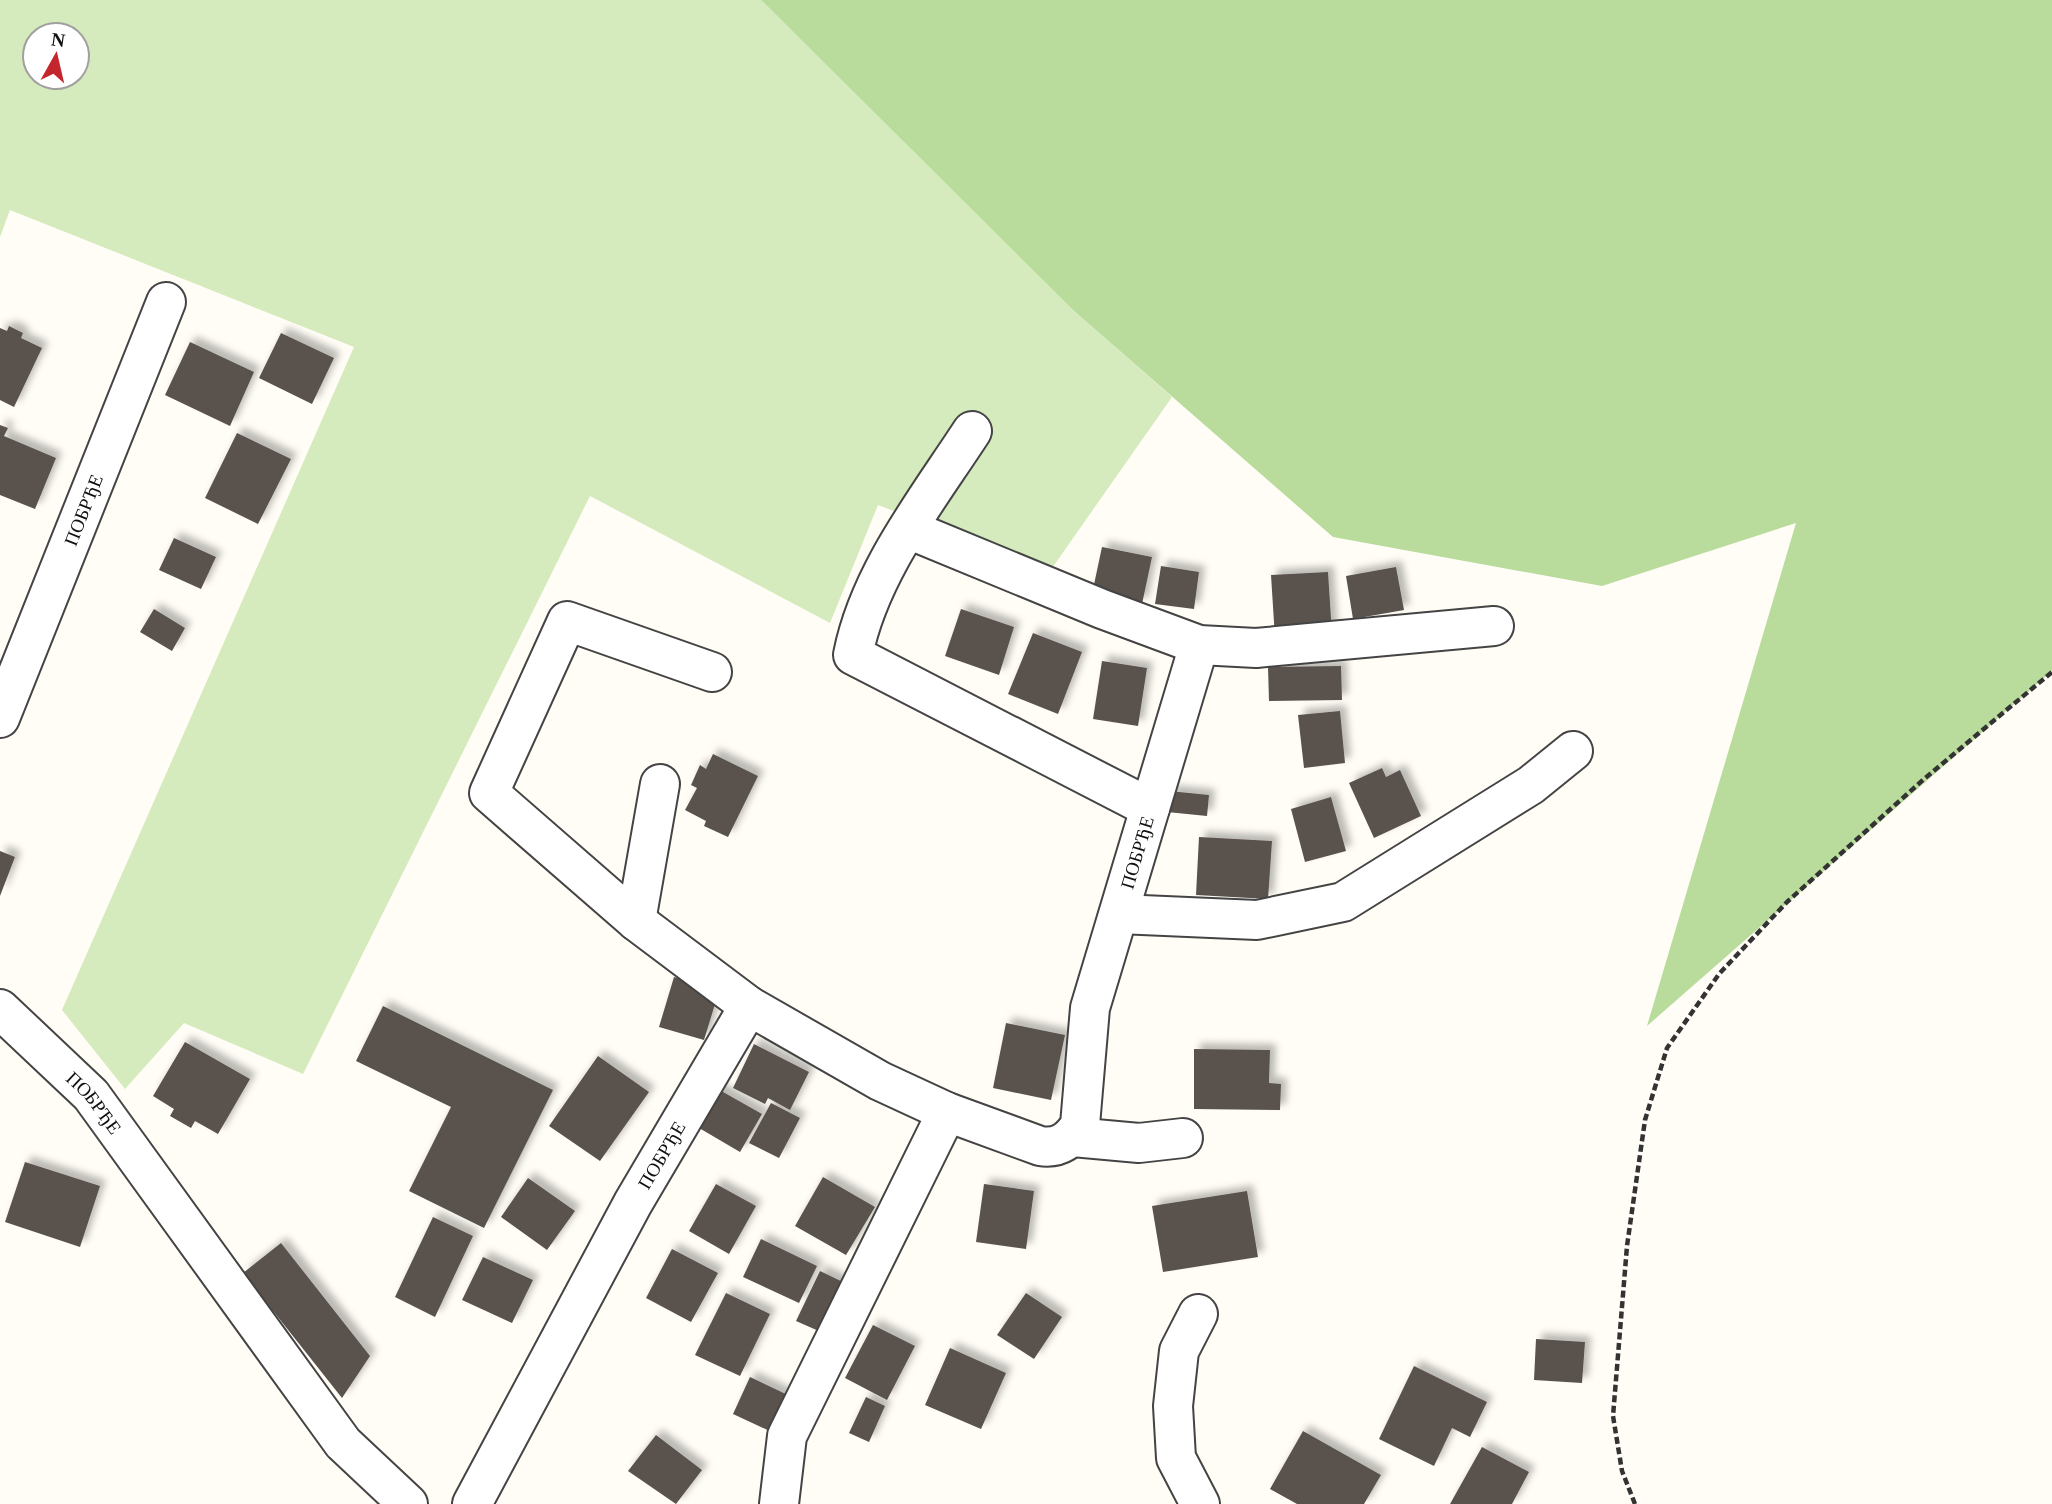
<svg xmlns="http://www.w3.org/2000/svg" width="2052" height="1504" font-family="Georgia,serif">
	<defs>
		<filter id="shadow"><feDropShadow dx="6" dy="-6" stdDeviation="3.5" flood-color="#0004"/></filter>
	</defs>
	<rect width="100%" height="100%" fill="#fffdf5"/>
	<!-- green -->
	<path fill="#d5ebbd" fill-rule="evenodd" d="M0,0h761l313,311 98,86 -122,174 -172,-66 -48,118 -240,-127 -287,578 -119,-51 -59,66 -63,-79 292,-663 -344,-137 -10,27zM35,35h42v42h-42z"/>
	<!-- forest -->
	<path fill="#b9dc9c" d="M761,0h1291v671l-405,355 149,-503 -194,63 -269,-49 -259,-226z"/>
	<!-- building -->
	<path fill="#5a524d" filter="url(#shadow)" d="M9,326l14,7 -2,5 21,10 -28,59 -14,-7v-72l7,3z
		M281,333l53,25 -22,46 -53,-26z
		M190,342l64,30 -24,54 -65,-31z
		M0,425l8,3 -4,8 52,22 -21,51 -35,-14z
		M237,433l54,26 -33,65 -53,-26z
		M174,538l42,19 -15,32 -42,-19z
		M1102,547l50,10 -10,47 -50,-10z
		M1161,566l38,6 -5,37 -39,-5z
		M1396,567l8,43 -51,9 -7,-43z
		M1328,572l4,62 -57,4 -4,-63z
		M154,609l31,19 -13,23 -32,-19z
		M961,609l53,18 -15,48 -54,-19z
		M1033,633l49,19 -24,62 -50,-20z
		M1102,661l45,7 -9,58 -45,-7z
		M1341,666l1,34 -73,1 -1,-34z
		M1340,711l5,52 -41,5 -6,-53z
		M713,754l45,22 -30,61 -24,-11 2,-5 -21,-11 12,-22 -6,-3 9,-20 6,4z
		M1382,768l4,9 14,-7 21,46 -47,22 -25,-55z
		M1169,791l40,4 -2,21 -40,-4z
		M1331,797l15,54 -41,11 -14,-53z
		M1199,837l73,4 -4,58 -72,-4z
		M0,851l15,6 -15,39z
		M674,977l45,14 -15,49 -45,-13z
		M383,1006l170,84 -69,138 -75,-37 42,-84 -95,-46z
		M1006,1023l59,12 -14,65 -58,-12z
		M185,1042l65,37 -32,55 -23,-13 -4,7 -21,-12 4,-7 -21,-13z
		M754,1044l55,28 -19,38 -22,-12 -3,6 -32,-16z
		M1194,1049l76,1 -1,33 12,1 -1,26 -86,-1z
		M598,1056l51,36 -49,69 -51,-35z
		M716,1088l46,26 -22,38 -46,-27z
		M771,1103l29,15 -21,40 -30,-15z
		M25,1162l75,24 -20,61 -75,-25z
		M823,1177l52,30 -29,48 -51,-29z
		M528,1178l47,33 -28,39 -46,-33z
		M716,1184l40,22 -27,48 -40,-23z
		M984,1184l50,7 -8,58 -50,-7z
		M1247,1191l11,66 -95,15 -11,-66z
		M433,1217l40,19 -38,81 -40,-20z
		M761,1239l56,27 -18,37 -56,-26z
		M281,1243l89,113 -28,42 -99,-125z
		M672,1249l46,24 -27,49 -45,-24z
		M483,1257l50,23 -21,43 -50,-23z
		M820,1271l25,12 -24,49 -25,-11z
		M726,1293l44,21 -30,62 -45,-21z
		M1026,1293l36,24 -28,42 -37,-24z
		M873,1325l42,21 -28,54 -42,-22z
		M1536,1339l49,3 -3,41 -48,-3z
		M950,1348l56,25 -25,56 -56,-24z
		M1414,1366l73,36 -17,35 -18,-9 -18,38 -55,-27z
		M750,1377l42,20 -18,36 -41,-19z
		M866,1397l19,9 -16,36 -20,-9z
		M1303,1431l78,44 -17,29h-67l-27,-15z
		M656,1435l46,35 -26,34 -48,-33z
		M1482,1447l47,25 -17,32h-62z"/>
	<g fill="none" stroke-linecap="round" stroke-linejoin="round">
		<defs>
			<g id="street">
				<path d="M972,431c-45,69 -103,142 -119,224l297,153"/>
				<path d="M908,529l194,80 97,36 57,3 238,-22"/>
				<path d="M712,672l-145,-51 -78,172 147,128 113,85"/>
				<path id="s1" d="M0,718l166,-416"/>
				<path d="M1119,914l138,6 86,-18 188,-117 42,-34"/>
				<path d="M636,921l24,-137"/>
				<path id="s2" d="M0,1009l91,86 252,348 65,61"/>
				<path d="M1073,1137l66,6 44,-5"/>
				<path d="M1198,1314l-19,37 -6,55 3,52 24,46"/>
				<path id="s3" d="M472,1504l161,-301 116,-197 131,75 67,31 93,34c18,3 30,-5 40,-21l10,-117 109,-363"/>
				<path d="M779,1504l8,-68 160,-324"/>
			</g>
		</defs>
		<!-- street casing -->
		<use href="#street" stroke="#444" stroke-width="42"/>
		<!-- path -->
		<path stroke="#333" stroke-width="4.5" stroke-dasharray="7 3.5" stroke-linecap="butt" d="M1635,1504l-13,-33 -9,-55 14,-170 18,-126 22,-72 52,-74 68,-72 137,-123 128,-107"/>
		<!-- street -->
		<use href="#street" stroke="#fff" stroke-width="38"/>
	</g>
	<g text-anchor="middle" dominant-baseline="central" stroke-width="7" stroke-linejoin="round" paint-order="stroke">
		<!-- street labels -->
		<g font-size="19" fill="#111" stroke="#fff">
			<text stroke="none"><textPath href="#s1" startOffset="224">ПОБРЂЕ</textPath></text>
			<text stroke="none"><textPath href="#s3" startOffset="1222">ПОБРЂЕ</textPath></text>
			<text stroke="none"><textPath href="#s2" startOffset="133">ПОБРЂЕ</textPath></text>
			<text stroke="none"><textPath href="#s3" startOffset="397">ПОБРЂЕ</textPath></text>
		</g>
	</g>
	<!-- north arrow -->
	<g transform="translate(56 56) rotate(8)"><circle r="33" fill="#ffffff" stroke="#a0a0a0" stroke-width="2"/>
	<path d="M0-5L12 26L0 18L-12 26Z" fill="#c4262e"/>
	<text y="-10" font-size="19" font-weight="bold" text-anchor="middle" fill="#111111">N</text>
	</g>
</svg>
